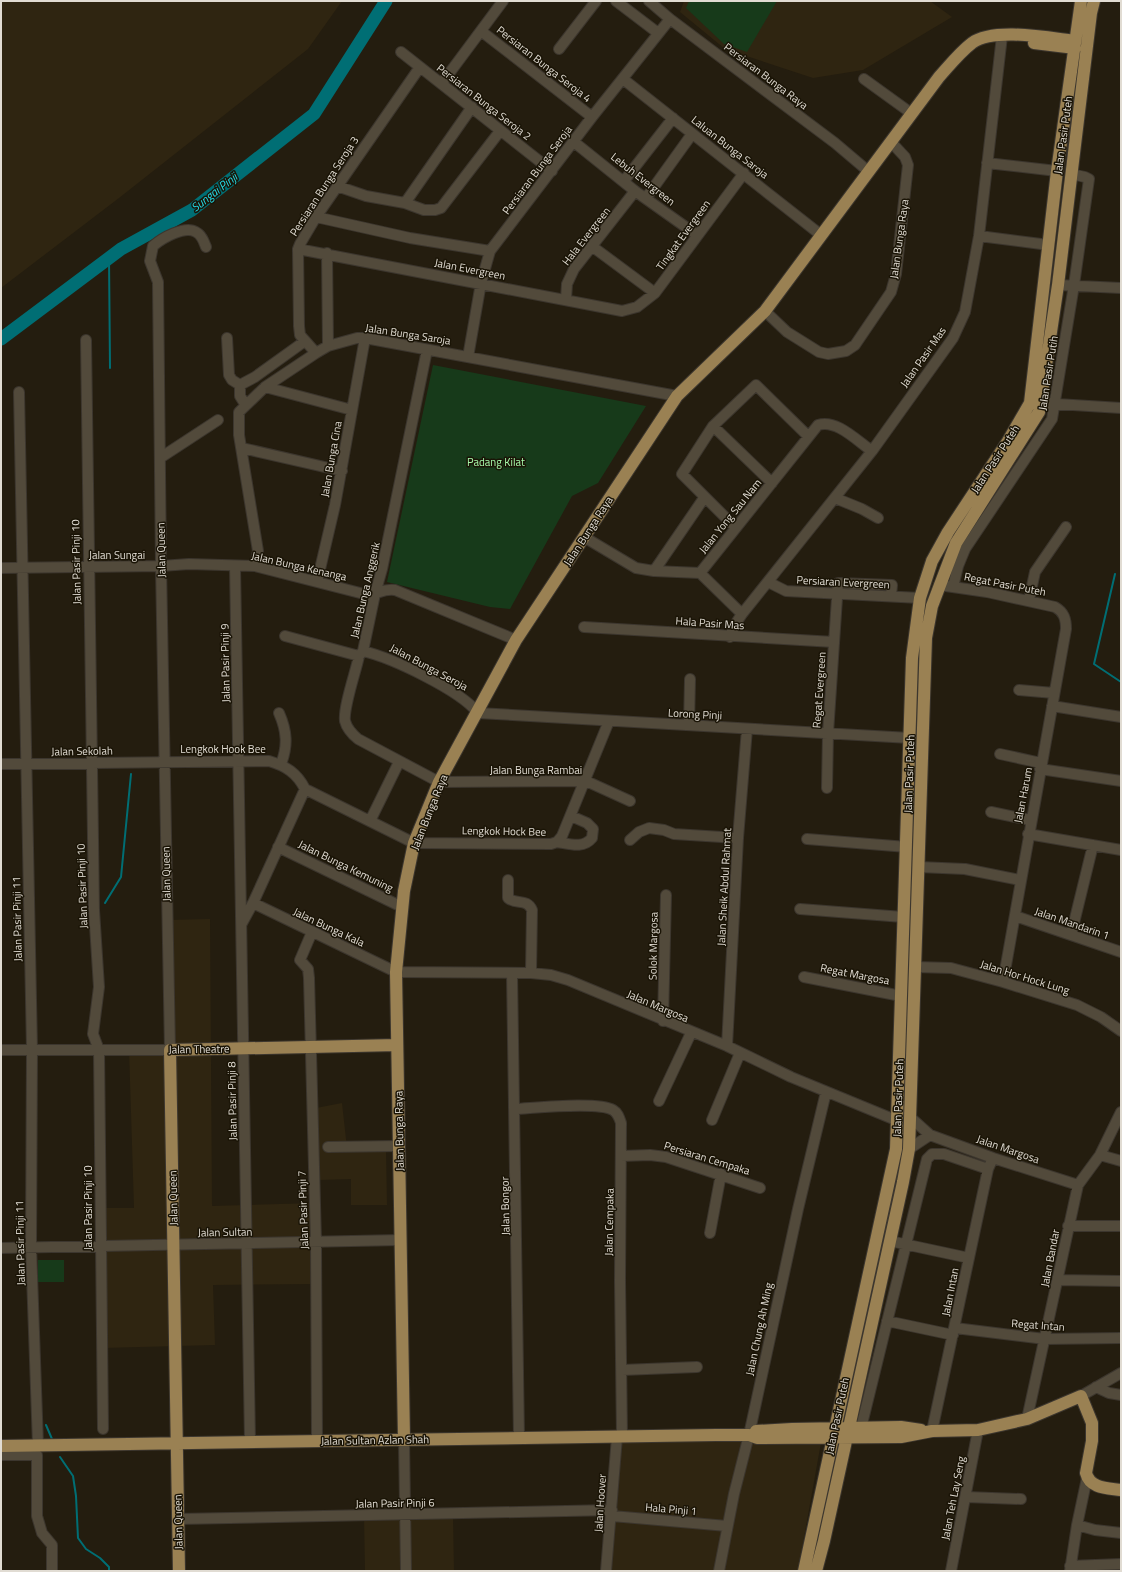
<svg xmlns="http://www.w3.org/2000/svg" width="1122" height="1572" font-family="'Titillium Web',sans-serif">
  <style>
    .built { fill: #2f2511 }
    .green { fill: #173a1a }
    .lines { fill: none; stroke-linecap: round; stroke-linejoin: round }
    .stream { stroke: #006e74; stroke-width: 2 }
    .river { stroke: #006e74; stroke-width: 13 }
    .minor-casing { stroke: #3c362e; stroke-width: 12 }
    .major-casing { stroke: #3c362e; stroke-width: 14 }
    .minor { stroke: #524a3b; stroke-width: 10 }
    .major { stroke: #9a8153; stroke-width: 12 }
    .labels { text-anchor: middle; dominant-baseline: central; stroke-width: 3; stroke-linejoin: round; paint-order: stroke }
    .street-label { font-size: 11px; fill: #e1dcd3; stroke: #1a1406 }
    .park-label { font-size: 11px; fill: #a8fcac; stroke: #1a1406 }
    .water-label { font-size: 12px; font-style: italic; fill: #24ddea; stroke: #1a1406 }
  </style>
  <rect width="100%" height="100%" fill="#241d0f"/>
  <path class="built" d="M 1,1 L 342,1 L 308,49 L 119,198 L 1,288 Z
    M 684,1 L 930,1 L 952,17 L 863,70 L 813,78 L 725,49 L 680,12 Z
    M 210,919 L 212,1206 L 316,1203 L 316,1284 L 213,1285 L 215,1345 L 103,1348 L 100,1208 L 134,1208 L 129,1049 L 171,1050 L 168,920 Z
    M 342,1103 L 347,1148 L 386,1148 L 387,1205 L 351,1205 L 351,1179 L 319,1180 L 316,1108 Z
    M 620,1437 L 822,1437 L 798,1571 L 609,1571 Z
    M 453,1515 L 454,1571 L 365,1571 L 364,1516 Z"/>
  <path class="green" d="M 689,1 L 777,1 L 747,52 L 724,44 L 686,8 Z
    M 433,365 L 646,406 L 598,483 L 572,496 L 510,609 L 490,607 L 387,582 Z
    M 64,1260 L 64,1282 L 38,1282 L 38,1260 Z"/>
  <g class="lines">
    <path class="stream" d="M 109,258 L 110,368
      M 1115,574 L 1094,664 L 1121,682
      M 105,903 L 121,877 L 131,774
      M 46,1425 L 52,1439
      M 60,1457 L 73,1476 L 76,1496 L 78,1538 L 86,1549 L 100,1558 L 109,1567 L 109,1571"/>
    <path class="river" d="M 1,339 L 121,249 L 192,210 L 314,114 L 386,1"/>
    <defs>
      <path id="minor" d="M 616,1 L 658,33
        M 649,1 L 670,19 L 835,143 L 868,171
        M 481,31 L 592,117
        M 559,49 L 596,1
        M 401,52 L 552,171
        M 623,79 L 821,235
        M 864,79 L 911,113
        M 442,83 L 503,1
        M 574,142 L 635,191 L 697,235
        M 987,163 L 1057,171
        M 624,181 L 673,118
        M 337,186 L 366,196 L 405,203 L 424,210 L 435,210 L 441,208 L 500,131
        M 646,198 L 692,134
        M 405,203 L 472,107
        M 316,217 L 410,238 L 490,251
        M 979,236 L 1049,245
        M 593,247 L 655,293
        M 298,249 L 622,311 L 637,307 L 655,293 L 744,173
        M 327,253 L 328,346
        M 1058,285 L 1121,288
        M 566,299 L 567,284 L 574,269 L 635,191
        M 765,311 L 787,332 L 819,352 L 828,354 L 846,351 L 855,345 L 891,292 L 896,274 L 908,165 L 905,157 L 891,142
        M 227,338 L 229,375 L 232,380 L 240,385
        M 86,340 L 94,910 L 99,987 L 93,1034 L 99,1050 L 103,1429
        M 427,350 L 382,569 L 375,594 L 363,651 L 359,656 C 356,671 343,708 345,721 C 347,729 352,734 358,739 L 439,782 L 586,781 L 630,801
        M 316,353 L 300,335 L 299,326 L 298,249 L 300,244 L 316,217 L 420,67
        M 468,357 L 481,283 L 490,251 L 592,117 L 670,19
        M 265,387 L 352,410
        M 19,392 L 32,1050 L 31,1247 L 38,1445
        M 1041,403 L 1121,408
        M 245,404 L 240,396 L 240,385 L 255,377 L 305,341
        M 713,426 L 682,474 L 735,527
        M 242,448 L 342,471
        M 160,458 L 218,420
        M 772,483 L 713,426 L 756,385 L 808,436
        M 835,498 L 862,509 L 878,518
        M 584,537 L 636,568 L 654,571 L 700,573 L 818,425 C 837,419 857,441 872,451
        M 235,566 L 250,1441
        M 255,566 L 258,551 L 239,435 L 239,412 L 265,387 L 316,353 L 328,346 L 357,338 L 365,338 L 677,396
        M 1,568 L 161,566 L 189,564 L 255,566 L 368,595 C 378,594 384,588 395,590 L 516,640
        M 654,571 L 704,498
        M 700,573 L 742,614
        M 317,582 L 335,505 L 365,338
        M 768,582 L 786,591 L 920,598
        M 939,585 L 987,592 L 1055,607 C 1064,612 1066,619 1066,629 L 1003,982
        M 953,587 L 958,566 L 965,549 L 1052,419 L 1074,285 L 1089,179 L 1085,177 L 1071,174
        M 1029,600 L 1035,572 L 1066,527
        M 584,627 L 834,642
        M 285,636 L 359,656
        M 730,637 L 736,623 L 742,614 L 872,451 L 953,338 L 965,312 L 979,236 L 1002,36
        M 363,651 C 392,658 460,690 478,713 L 910,738
        M 1019,690 L 1054,693
        M 1052,706 L 1121,717
        M 279,713 C 287,731 288,746 281,764
        M 689,725 L 690,679
        M 1000,754 L 1041,763
        M 1,764 L 269,761 C 286,766 297,773 305,789 L 414,843 L 551,844 L 557,842 L 562,836 L 609,721
        M 1040,769 L 1121,781
        M 827,788 L 828,733 L 838,583 L 892,585 L 891,596
        M 991,812 L 1030,820
        M 370,821 L 399,762
        M 1028,834 L 1121,850
        M 807,839 L 907,847
        M 630,840 L 639,832 L 649,828 L 664,830 L 674,834 L 738,838
        M 557,842 C 570,844 583,849 592,838 L 593,829 L 587,823 L 571,816
        M 278,847 L 402,907
        M 919,867 L 965,869 L 1020,880
        M 508,880 L 508,898 C 516,905 527,898 532,910 L 531,973
        M 253,903 L 396,972 L 531,973 L 551,975 L 568,980 L 727,1046 L 791,1077 L 898,1121
        M 800,909 L 903,917
        M 1015,916 L 1121,952
        M 242,923 L 253,903 L 305,789
        M 312,932 L 300,960 L 308,969 L 309,978 L 316,1242 L 317,1441
        M 1071,935 L 1093,845
        M 915,967 L 951,968 L 1003,982 L 1077,1005 L 1101,1017 L 1121,1031
        M 512,973 L 519,1438
        M 804,977 L 901,996
        M 663,1021 L 666,895
        M 727,1046 L 738,838 L 747,729
        M 1,1050 L 170,1050 L 161,566 L 158,282 L 150,261 L 153,246 C 162,238 185,225 196,232 C 202,235 204,242 206,247
        M 659,1101 L 691,1033
        M 515,1109 C 535,1108 598,1101 613,1110 C 618,1113 619,1117 621,1123 L 620,1281 L 622,1437
        M 910,1117 L 930,1135 L 993,1158 L 1078,1185
        M 712,1120 L 740,1053
        M 328,1147 L 399,1146
        M 909,1149 L 930,1135
        M 1100,1155 L 1121,1161
        M 621,1156 L 650,1155 L 666,1157 L 760,1188
        M 1068,1226 L 1121,1226
        M 710,1233 L 721,1174
        M 890,1241 L 969,1258
        M 1,1248 L 401,1240
        M 1058,1280 L 1121,1281
        M 887,1321 L 953,1335
        M 955,1328 L 1045,1339 L 1121,1338
        M 622,1370 L 697,1367
        M 1096,1387 L 1109,1393 L 1121,1395
        M 1081,1396 L 1121,1373
        M 1027,1419 L 1078,1185 L 1100,1155 L 1121,1112
        M 861,1428 L 927,1159 L 932,1154 L 944,1154 L 988,1169
        M 932,1431 L 988,1169 L 993,1158
        M 404,1439 L 406,1571
        M 1,1455 L 37,1455 L 37,1516 L 42,1533 L 52,1545 L 52,1571
        M 966,1497 L 1021,1499
        M 612,1516 L 727,1526
        M 178,1519 L 612,1510
        M 1077,1525 L 1095,1530 L 1121,1533
        M 1070,1566 L 1121,1564
        M 606,1571 L 617,1437
        M 719,1571 L 734,1494 L 749,1435 L 798,1209 L 826,1092
        M 951,1571 L 978,1430
        M 1070,1571 L 1077,1525 L 1087,1478"/>
      <path id="major" d="M 1034,43 L 1075,48
        M 756,1431 L 792,1429 L 901,1427 L 921,1430
        M 404,1439 L 396,972 L 404,891 L 414,843 L 439,782 L 516,640 L 677,396 L 765,311 L 939,77 C 949,66 959,53 972,43 C 994,27 1049,38 1075,41
        M 1,1446 L 716,1435 L 749,1435 L 757,1438 L 901,1437 L 932,1431 L 978,1430 L 1027,1419 L 1081,1396 L 1092,1423 L 1092,1441 L 1086,1473 C 1090,1489 1108,1488 1121,1490
        M 179,1571 L 170,1050 L 397,1045
        M 804,1571 L 896,1149 L 912,658 L 920,598 L 932,561 L 948,532 L 1008,441 L 1030,403 L 1057,171 L 1081,1
        M 816,1571 L 824,1541 L 903,1182 L 909,1149 L 926,638 L 932,606 L 956,543 L 1039,412 L 1058,285 L 1091,13 L 1094,1"/>
    </defs>
    <use href="#minor" class="minor-casing"/>
    <use href="#major" class="major-casing"/>
    <use href="#minor" class="minor"/>
    <use href="#major" class="major"/>
  </g>
  <g class="labels">
    <g class="street-label">
      <text transform="translate(544 64) rotate(38)">Persiaran Bunga Seroja 4</text>
      <text transform="translate(766 76) rotate(37)">Persiaran Bunga Raya</text>
      <text transform="translate(484 102) rotate(38)">Persiaran Bunga Seroja 2</text>
      <text transform="translate(1063 135) rotate(-82)">Jalan Pasir Puteh</text>
      <text transform="translate(730 147) rotate(38)">Laluan Bunga Saroja</text>
      <text transform="translate(537 170) rotate(-53)">Persiaran Bunga Seroja</text>
      <text transform="translate(643 179) rotate(38)">Lebuh Evergreen</text>
      <text transform="translate(324 186) rotate(-57)">Persiaran Bunga Seroja 3</text>
      <text transform="translate(683 235) rotate(-54)">Tingkat Evergreen</text>
      <text transform="translate(586 236) rotate(-52)">Hala Evergreen</text>
      <text transform="translate(899 239) rotate(-82)">Jalan Bunga Raya</text>
      <text transform="translate(470 269) rotate(11)">Jalan Evergreen</text>
      <text transform="translate(408 334) rotate(9)">Jalan Bunga Saroja</text>
      <text transform="translate(923 357) rotate(-55)">Jalan Pasir Mas</text>
      <text transform="translate(1048 373) rotate(-81)">Jalan Pasir Putih</text>
      <text transform="translate(331 459) rotate(-80)">Jalan Bunga Cina</text>
      <text transform="translate(995 459) rotate(-57)">Jalan Pasir Puteh</text>
      <text transform="translate(730 516) rotate(-51)">Jalan Yong Sau Nam</text>
      <text transform="translate(588 531) rotate(-57)">Jalan Bunga Raya</text>
      <text transform="translate(161 550) rotate(-91)">Jalan Queen</text>
      <text x="117" y="555">Jalan Sungai</text>
      <text transform="translate(76 562) rotate(-91)">Jalan Pasir Pinji 10</text>
      <text transform="translate(299 566) rotate(13)">Jalan Bunga Kenanga</text>
      <text transform="translate(843 582) rotate(3)">Persiaran Evergreen</text>
      <text transform="translate(1005 584) rotate(11)">Regat Pasir Puteh</text>
      <text transform="translate(365 590) rotate(-77)">Jalan Bunga Anggerik</text>
      <text transform="translate(710 623) rotate(4)">Hala Pasir Mas</text>
      <text transform="translate(225 663) rotate(-91)">Jalan Pasir Pinji 9</text>
      <text transform="translate(429 667) rotate(28)">Jalan Bunga Seroja</text>
      <text transform="translate(819 690) rotate(-86)">Regat Evergreen</text>
      <text transform="translate(695 714) rotate(3)">Lorong Pinji</text>
      <text x="223" y="749">Lengkok Hook Bee</text>
      <text transform="translate(82 751) rotate(-1)">Jalan Sekolah</text>
      <text x="536" y="770">Jalan Bunga Rambai</text>
      <text transform="translate(909 774) rotate(-88)">Jalan Pasir Puteh</text>
      <text transform="translate(1023 795) rotate(-79)">Jalan Harum</text>
      <text transform="translate(429 812) rotate(-68)">Jalan Bunga Raya</text>
      <text transform="translate(504 831) rotate(1)">Lengkok Hock Bee</text>
      <text transform="translate(346 866) rotate(26)">Jalan Bunga Kemuning</text>
      <text transform="translate(166 874) rotate(-91)">Jalan Queen</text>
      <text transform="translate(82 886) rotate(-92)">Jalan Pasir Pinji 10</text>
      <text transform="translate(724 887) rotate(-87)">Jalan Sheik Abdul Rahmat</text>
      <text transform="translate(17 919) rotate(-91)">Jalan Pasir Pinji 11</text>
      <text transform="translate(1072 923) rotate(19)">Jalan Mandarin 1</text>
      <text transform="translate(329 927) rotate(25)">Jalan Bunga Kala</text>
      <text transform="translate(653 946) rotate(-89)">Solok Margosa</text>
      <text transform="translate(855 974) rotate(11)">Regat Margosa</text>
      <text transform="translate(1025 977) rotate(17)">Jalan Hor Hock Lung</text>
      <text transform="translate(658 1006) rotate(23)">Jalan Margosa</text>
      <text transform="translate(199 1049) rotate(-1)">Jalan Theatre</text>
      <text transform="translate(898 1098) rotate(-88)">Jalan Pasir Puteh</text>
      <text transform="translate(232 1101) rotate(-91)">Jalan Pasir Pinji 8</text>
      <text transform="translate(399 1131) rotate(-91)">Jalan Bunga Raya</text>
      <text transform="translate(1008 1149) rotate(19)">Jalan Margosa</text>
      <text transform="translate(707 1158) rotate(17)">Persiaran Cempaka</text>
      <text transform="translate(173 1198) rotate(-91)">Jalan Queen</text>
      <text transform="translate(505 1206) rotate(-91)">Jalan Bongor</text>
      <text transform="translate(88 1208) rotate(-90)">Jalan Pasir Pinji 10</text>
      <text transform="translate(303 1210) rotate(-92)">Jalan Pasir Pinji 7</text>
      <text transform="translate(609 1222) rotate(-89)">Jalan Cempaka</text>
      <text transform="translate(225 1232) rotate(-1)">Jalan Sultan</text>
      <text transform="translate(20 1243) rotate(-91)">Jalan Pasir Pinji 11</text>
      <text transform="translate(1050 1258) rotate(-79)">Jalan Bandar</text>
      <text transform="translate(950 1292) rotate(-79)">Jalan Intan</text>
      <text transform="translate(1038 1325) rotate(4)">Regat Intan</text>
      <text transform="translate(759 1329) rotate(-78)">Jalan Chung Ah Ming</text>
      <text transform="translate(837 1416) rotate(-78)">Jalan Pasir Puteh</text>
      <text transform="translate(375 1440) rotate(-1)">Jalan Sultan Azlan Shah</text>
      <text transform="translate(953 1498) rotate(-79)">Jalan Teh Lay Seng</text>
      <text transform="translate(395 1503) rotate(-1)">Jalan Pasir Pinji 6</text>
      <text transform="translate(600 1503) rotate(-86)">Jalan Hoover</text>
      <text transform="translate(671 1509) rotate(5)">Hala Pinji 1</text>
      <text transform="translate(178 1522) rotate(-91)">Jalan Queen</text>
    </g>
    <g class="park-label">
      <text x="496" y="462">Padang Kilat</text>
    </g>
    <g class="water-label">
      <text transform="translate(214 192) rotate(-38)">Sungai Pinji</text>
    </g>
  </g>
  <rect width="1122" height="1572" fill="none" stroke="#e1dcd3" stroke-width="4"/>
</svg>
